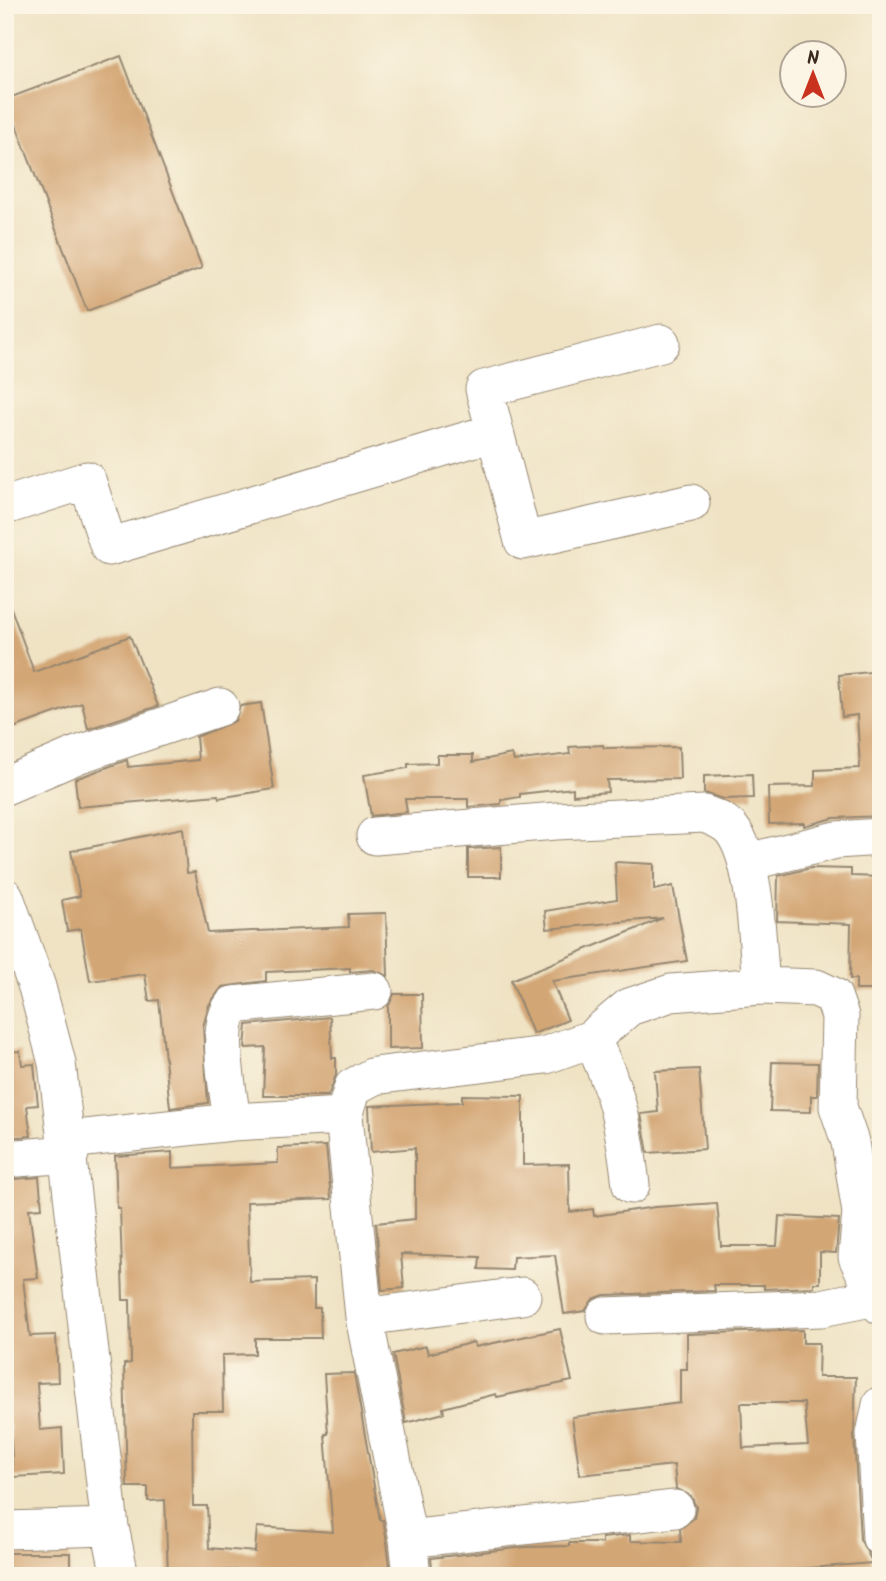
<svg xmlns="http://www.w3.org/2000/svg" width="886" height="1581" font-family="Kalam,sans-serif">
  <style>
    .building { fill: #d3a675; fill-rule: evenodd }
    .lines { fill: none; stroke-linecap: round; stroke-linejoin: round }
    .minor-casing { stroke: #958671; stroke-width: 39 }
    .minor { stroke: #fff; stroke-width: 37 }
  </style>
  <rect width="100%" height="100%" fill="#fcf5e5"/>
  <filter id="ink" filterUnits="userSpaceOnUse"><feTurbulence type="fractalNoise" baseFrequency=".0143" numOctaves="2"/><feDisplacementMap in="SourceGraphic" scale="14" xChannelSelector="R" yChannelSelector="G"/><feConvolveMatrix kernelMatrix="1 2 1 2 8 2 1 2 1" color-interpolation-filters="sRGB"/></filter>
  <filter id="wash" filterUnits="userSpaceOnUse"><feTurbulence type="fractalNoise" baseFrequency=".00686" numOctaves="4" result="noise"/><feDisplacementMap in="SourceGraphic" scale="28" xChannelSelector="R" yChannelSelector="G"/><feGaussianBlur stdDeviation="1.57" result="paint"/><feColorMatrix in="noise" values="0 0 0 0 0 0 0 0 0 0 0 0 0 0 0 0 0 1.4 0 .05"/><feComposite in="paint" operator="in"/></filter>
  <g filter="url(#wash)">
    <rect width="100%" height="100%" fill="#efe3c4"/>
    <g id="blocks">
      <path class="building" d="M 121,56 L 202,268 L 87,311 L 6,99 Z
        M 8,600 L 34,672 L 130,636 L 158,706 L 88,729 L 82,703 L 5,731 L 5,601 Z
        M 881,671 L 881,816 L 834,818 L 804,826 L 804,823 L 769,824 L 768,787 L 815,786 L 815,770 L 860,768 L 857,715 L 842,717 L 839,675 Z
        M 261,703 L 274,789 L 219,798 L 218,795 L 78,807 L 75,779 L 127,760 L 128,767 L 198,760 L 196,737 L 235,721 L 240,706 Z
        M 603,745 L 604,748 L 679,747 L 680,779 L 607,780 L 608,792 L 573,795 L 573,788 L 520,794 L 520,797 L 501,800 L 501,804 L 468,807 L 468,799 L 405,799 L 407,812 L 371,816 L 364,775 L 408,768 L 408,764 L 437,763 L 437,755 L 473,755 L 473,762 L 512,754 L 514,761 L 570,754 L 569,747 Z
        M 752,774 L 753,798 L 724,799 L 704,793 L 704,776 Z
        M 183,828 L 187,873 L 195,872 L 208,933 L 349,927 L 348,914 L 386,913 L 388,976 L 373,970 L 350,972 L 350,968 L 266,972 L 266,981 L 222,987 L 209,1005 L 203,1027 L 208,1103 L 170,1108 L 159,1000 L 149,1001 L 145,974 L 90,981 L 81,929 L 67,931 L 62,900 L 80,896 L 71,851 Z
        M 501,847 L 501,877 L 468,877 L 468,849 Z
        M 615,862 L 654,864 L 654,890 L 673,886 L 687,961 L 552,981 L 568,1020 L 533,1034 L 511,980 L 663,918 L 547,929 L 545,911 L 617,899 Z
        M 811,868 L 851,869 L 851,876 L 881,877 L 881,990 L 856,990 L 856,979 L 850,979 L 851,924 L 777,921 L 778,876 Z
        M 394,994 L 422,994 L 423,1048 L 388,1049 L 388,1007 Z
        M 330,1017 L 332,1058 L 336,1058 L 336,1075 L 328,1096 L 263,1096 L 265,1047 L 245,1048 L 247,1025 Z
        M 20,1051 L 22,1065 L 34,1064 L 38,1105 L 27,1106 L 31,1136 L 5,1138 L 5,1052 Z
        M 772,1062 L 818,1063 L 817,1096 L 811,1096 L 811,1112 L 770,1111 Z
        M 699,1069 L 705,1149 L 648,1153 L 641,1114 L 658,1112 L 655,1071 Z
        M 462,1095 L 523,1096 L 523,1165 L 569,1164 L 570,1212 L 593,1209 L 594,1216 L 655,1207 L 717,1203 L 721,1246 L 777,1246 L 779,1216 L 839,1219 L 836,1253 L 820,1252 L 820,1283 L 814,1283 L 814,1287 L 764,1289 L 764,1285 L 714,1285 L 715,1291 L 604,1295 L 593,1299 L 585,1311 L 564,1314 L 555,1255 L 513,1257 L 512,1270 L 479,1269 L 480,1257 L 401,1254 L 404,1288 L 382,1290 L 376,1223 L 415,1219 L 415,1148 L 371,1152 L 369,1106 L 462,1102 Z
        M 326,1146 L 331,1199 L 247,1202 L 250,1282 L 314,1280 L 314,1308 L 320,1308 L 321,1338 L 255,1338 L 255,1354 L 222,1355 L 223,1411 L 192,1411 L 193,1506 L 207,1506 L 209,1548 L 255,1552 L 257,1527 L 333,1532 L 325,1434 L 328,1434 L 324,1374 L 354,1373 L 380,1520 L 383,1520 L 387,1542 L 391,1576 L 348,1576 L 287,1569 L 287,1576 L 236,1576 L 236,1570 L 168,1573 L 165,1500 L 148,1501 L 148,1487 L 127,1487 L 124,1364 L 131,1363 L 130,1300 L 123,1300 L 120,1208 L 117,1208 L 115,1156 L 172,1152 L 172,1168 L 278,1163 L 278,1148 Z
        M 39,1177 L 42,1208 L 29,1209 L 38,1278 L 23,1279 L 30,1336 L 56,1335 L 58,1382 L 37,1383 L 40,1430 L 62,1428 L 64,1474 L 13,1477 L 10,1425 L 5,1425 L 5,1180 Z
        M 560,1329 L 572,1381 L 497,1397 L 496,1394 L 443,1408 L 444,1413 L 406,1423 L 393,1354 L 426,1346 L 428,1354 L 474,1342 L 475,1347 Z
        M 803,1330 L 803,1343 L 819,1343 L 818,1377 L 856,1377 L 854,1435 L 860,1539 L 873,1563 L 798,1569 L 797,1576 L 433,1576 L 431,1558 L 525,1547 L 569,1546 L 569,1543 L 602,1543 L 602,1538 L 630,1535 L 630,1541 L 681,1542 L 680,1529 L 694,1518 L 696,1507 L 691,1496 L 676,1489 L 674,1465 L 580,1475 L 572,1417 L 680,1403 L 680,1369 L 687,1369 L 687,1334 ZM 741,1403 L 804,1403 L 808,1445 L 743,1448 Z
        M 6,1553 L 70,1553 L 70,1576 L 6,1576 Z"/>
    </g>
  </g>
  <g filter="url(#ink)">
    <use href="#blocks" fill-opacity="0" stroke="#958671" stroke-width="2"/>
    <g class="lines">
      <defs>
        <path id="minor" d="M 661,343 L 484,389 L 523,541 L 691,503
          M 5,506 L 87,480 L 109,547 L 495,432
          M 5,786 L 77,755 L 220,707
          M 375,836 L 556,821 L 704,814 C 714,818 725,821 732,830 C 757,862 757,945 761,986
          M 748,862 L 836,840 L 881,837
          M 5,897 L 37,987 L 57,1063 L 110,1527 L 120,1576
          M 591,1039 C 617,1085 625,1133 631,1185
          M 344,1116 L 364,1317 L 408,1539 L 412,1576
          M 232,1122 C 229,1092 214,1028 233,1005 L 374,991
          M 68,1140 L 232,1122 L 344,1116 L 353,1087 L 374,1076 L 546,1055 L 591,1039 L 629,1007 L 671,993 L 761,986 L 816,988 L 833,996 L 840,1016 L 838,1107 L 850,1142 L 861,1213 L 857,1257 L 881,1306
          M 5,1159 L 70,1154
          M 605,1316 L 821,1308 L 876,1297
          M 364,1317 L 522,1296
          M 881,1405 L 875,1434 L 881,1538
          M 5,1530 L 110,1527
          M 408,1539 L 675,1509"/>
      </defs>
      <use href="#minor" class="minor-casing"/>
      <use href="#minor" class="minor"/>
    </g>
  </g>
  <rect width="886" height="1581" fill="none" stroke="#fcf5e5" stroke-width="28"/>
  <g transform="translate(813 74)"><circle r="33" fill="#fcf5e5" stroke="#afa495" stroke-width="2"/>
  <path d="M0-5L12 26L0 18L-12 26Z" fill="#c8321e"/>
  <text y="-10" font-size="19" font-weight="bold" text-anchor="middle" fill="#3b2a1e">N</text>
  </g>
</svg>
